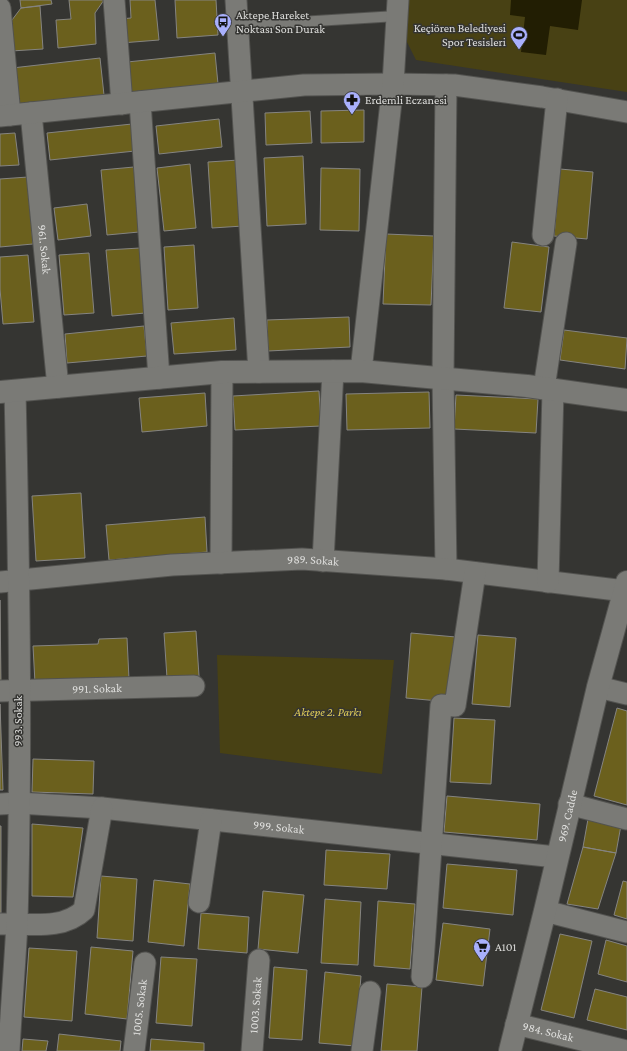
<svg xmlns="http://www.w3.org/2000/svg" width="627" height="1051" font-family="'Crimson Pro',serif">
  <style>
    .green { fill: #484114 }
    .water { fill: #221e03 }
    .building { fill: #6b601d; stroke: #858481 }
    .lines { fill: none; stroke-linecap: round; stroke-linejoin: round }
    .service-casing { stroke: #535350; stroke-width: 12 }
    .minor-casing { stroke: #535350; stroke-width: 23 }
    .tertiary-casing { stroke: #535350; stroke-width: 24 }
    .service { stroke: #7a7a76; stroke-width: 10 }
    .minor { stroke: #7a7a76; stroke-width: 21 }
    .tertiary { stroke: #7a7a76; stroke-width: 22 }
    .labels { text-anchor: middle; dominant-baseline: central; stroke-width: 3; stroke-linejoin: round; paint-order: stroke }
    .poi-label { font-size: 12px; fill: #dfdfdd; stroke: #353532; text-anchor: start }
    .street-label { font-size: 12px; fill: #dfdfdd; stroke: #353532 }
    .park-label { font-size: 12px; font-style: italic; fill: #e1cd58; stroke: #353532 }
  </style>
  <rect width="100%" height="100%" fill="#353532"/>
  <path class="green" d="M 408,0 L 627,0 L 627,92 L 416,60 L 406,40 Z
    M 217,655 L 394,660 L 382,774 L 220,753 Z"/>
  <path class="water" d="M 511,0 L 582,0 L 578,30 L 550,26 L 546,55 L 521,52 L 525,17 L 510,15 Z"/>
  <path class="building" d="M 20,0 L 51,0 L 52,4 L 21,8 Z
    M 69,0 L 104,0 L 95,13 L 96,44 L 58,48 L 56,20 L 71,19 Z
    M 130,0 L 155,0 L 159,40 L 121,43 L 119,19 L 131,18 Z
    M 175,0 L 216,0 L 218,35 L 177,38 Z
    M 40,6 L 43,49 L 11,51 L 9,24 L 21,8 Z
    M 215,53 L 218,84 L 130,93 L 127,62 Z
    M 100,58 L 104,95 L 17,105 L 12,68 Z
    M 364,110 L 364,142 L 321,143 L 321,111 Z
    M 310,111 L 312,143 L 266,145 L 265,113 Z
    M 219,119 L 222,147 L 159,154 L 156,126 Z
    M 132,124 L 135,151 L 50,160 L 47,133 Z
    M 15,133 L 19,165 L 0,166 L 0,134 Z
    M 303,156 L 306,224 L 267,226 L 264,158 Z
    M 239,160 L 243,226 L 212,228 L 208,162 Z
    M 190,164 L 196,228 L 164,231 L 157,168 Z
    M 134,167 L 139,232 L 107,235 L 101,170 Z
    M 321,168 L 360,169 L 359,231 L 320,230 Z
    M 560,169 L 593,172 L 587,239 L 554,236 Z
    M 28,177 L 33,244 L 0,247 L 0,179 Z
    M 87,204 L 91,236 L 58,240 L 54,208 Z
    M 386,234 L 434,236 L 431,305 L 383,304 Z
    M 512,242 L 549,247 L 541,312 L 504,308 Z
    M 194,245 L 198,308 L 168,310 L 164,247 Z
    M 140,248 L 145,313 L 112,316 L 106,250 Z
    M 89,253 L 94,313 L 64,315 L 59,255 Z
    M 28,255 L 34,322 L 3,324 L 0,289 L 0,257 Z
    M 349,317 L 350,347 L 268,351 L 267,320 Z
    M 234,318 L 236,350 L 174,354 L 171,323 Z
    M 144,326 L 147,356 L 67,363 L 65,334 Z
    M 564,330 L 627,338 L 625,369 L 560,360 Z
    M 319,391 L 321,426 L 235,430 L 233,396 Z
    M 429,392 L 430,428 L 347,430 L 346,394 Z
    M 205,393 L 207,426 L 142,432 L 139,398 Z
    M 456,395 L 538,399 L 536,433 L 454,429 Z
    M 81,493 L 85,558 L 36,561 L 32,496 Z
    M 205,517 L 207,552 L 109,560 L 106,525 Z
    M 0,600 L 1,685 L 0,685 Z
    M 196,631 L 199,676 L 167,678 L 164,633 Z
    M 411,633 L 456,637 L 450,702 L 406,698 Z
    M 478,635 L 516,638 L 510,707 L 472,704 Z
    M 127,638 L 129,679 L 35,683 L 33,646 L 98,644 L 99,639 Z
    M 0,704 L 3,790 L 0,790 Z
    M 617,708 L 627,711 L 627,805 L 594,796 Z
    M 454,718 L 495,720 L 491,784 L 450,782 Z
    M 33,759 L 94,761 L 93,794 L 32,792 Z
    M 447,796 L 540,804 L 537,840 L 444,832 Z
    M 588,819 L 621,825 L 616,853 L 583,847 Z
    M 32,824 L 83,828 L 73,897 L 32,896 Z
    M 0,826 L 1,826 L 1,913 L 0,913 Z
    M 583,847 L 616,853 L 598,909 L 567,904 Z
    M 326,850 L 390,854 L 387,889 L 324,885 Z
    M 447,864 L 517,870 L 513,915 L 443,908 Z
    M 101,876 L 137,879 L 133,941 L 97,938 Z
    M 154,880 L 190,884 L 184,946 L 148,942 Z
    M 623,881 L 627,882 L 627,919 L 614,915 Z
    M 263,891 L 304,895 L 298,953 L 258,949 Z
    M 325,899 L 361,902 L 358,965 L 321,963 Z
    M 378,901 L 415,904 L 410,969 L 374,966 Z
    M 201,913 L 249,917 L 247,953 L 198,949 Z
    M 443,923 L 490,929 L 483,986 L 436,980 Z
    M 560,934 L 592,941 L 574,1018 L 541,1010 Z
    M 606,940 L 627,946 L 627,982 L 598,974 Z
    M 91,947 L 133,951 L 127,1019 L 85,1014 Z
    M 29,948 L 77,951 L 72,1021 L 24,1017 Z
    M 161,957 L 197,959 L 192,1026 L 156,1023 Z
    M 274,967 L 307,970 L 302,1040 L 269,1038 Z
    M 325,972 L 361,976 L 355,1046 L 319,1043 Z
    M 387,984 L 422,987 L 417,1051 L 381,1051 Z
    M 595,989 L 627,997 L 627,1030 L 587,1020 Z
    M 59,1034 L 121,1041 L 120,1051 L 57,1051 Z
    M 23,1039 L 48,1041 L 46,1051 L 22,1051 Z
    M 151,1039 L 204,1043 L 204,1051 L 150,1051 Z"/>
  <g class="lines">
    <defs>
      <path id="service" d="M 235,26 L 397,16"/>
      <g id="minor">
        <path d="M 114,0 L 122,104"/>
        <path d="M 236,0 L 259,372"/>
        <path d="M 0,8 L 10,115"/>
        <path d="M 446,85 L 443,378 L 446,569"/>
        <path d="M 140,102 L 159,378"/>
        <path id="s1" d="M 31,113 L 58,387"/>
        <path d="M 0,116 L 304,85 L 393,84 L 454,85 L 542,97 L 627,112"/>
        <path d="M 543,235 L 557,99"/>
        <path d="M 361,371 L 393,84 L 398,0"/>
        <path d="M 544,388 L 566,243"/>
        <path d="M 323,561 L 333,371"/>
        <path d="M 221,563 L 222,372"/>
        <path id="s2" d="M 0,582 L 172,565 L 302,559 L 446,569 L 625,591"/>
        <path d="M 548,582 L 553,390"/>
        <path d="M 598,687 L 627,694"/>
        <path id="s3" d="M 0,691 L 194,686"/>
        <path id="s4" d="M 0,804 L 18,803 L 102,808 L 556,857"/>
        <path d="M 569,804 L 627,819"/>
        <path d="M 199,902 L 211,820"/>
        <path d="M 545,911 L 627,932"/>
        <path d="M 0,924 C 28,923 62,931 84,910 L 102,808"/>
        <path d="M 422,977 L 441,705 L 455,706 L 475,573"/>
        <path id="s5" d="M 516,1024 L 627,1051"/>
        <path d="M 9,1051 C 11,1008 15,965 17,922 C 22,745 19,567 15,391"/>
        <path id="s6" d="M 134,1051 L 145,963"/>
        <path id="s7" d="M 252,1051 L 259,960"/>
        <path d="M 362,1051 L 370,992"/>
      </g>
      <g id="tertiary">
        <path d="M 0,392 L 222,372 L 361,371 L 527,386 L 627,400"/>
        <path id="s8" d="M 510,1051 L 545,911 L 598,687 L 627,582"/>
      </g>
    </defs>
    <use href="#service" class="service-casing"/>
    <use href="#minor" class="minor-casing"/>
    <use href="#tertiary" class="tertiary-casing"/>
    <use href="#service" class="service"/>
    <use href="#minor" class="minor"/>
    <use href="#tertiary" class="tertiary"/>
  </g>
  <defs>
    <symbol id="bus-pin" viewBox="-11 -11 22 30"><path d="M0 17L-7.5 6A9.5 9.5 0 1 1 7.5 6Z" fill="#a9b0fc" stroke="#353532"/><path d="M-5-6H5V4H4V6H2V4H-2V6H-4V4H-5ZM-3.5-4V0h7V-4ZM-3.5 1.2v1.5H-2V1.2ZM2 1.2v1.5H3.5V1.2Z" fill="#111"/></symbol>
    <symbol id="stadium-pin" viewBox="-11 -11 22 30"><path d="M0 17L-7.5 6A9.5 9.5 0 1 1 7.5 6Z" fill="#a9b0fc" stroke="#353532"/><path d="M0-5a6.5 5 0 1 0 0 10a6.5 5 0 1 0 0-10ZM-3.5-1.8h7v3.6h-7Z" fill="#111"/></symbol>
    <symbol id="pharmacy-pin" viewBox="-11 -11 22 30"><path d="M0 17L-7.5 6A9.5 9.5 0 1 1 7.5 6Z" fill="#a9b0fc" stroke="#353532"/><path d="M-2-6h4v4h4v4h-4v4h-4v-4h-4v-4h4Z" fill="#111"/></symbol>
    <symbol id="supermarket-pin" viewBox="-11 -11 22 30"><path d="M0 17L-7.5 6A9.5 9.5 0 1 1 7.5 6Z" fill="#a9b0fc" stroke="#353532"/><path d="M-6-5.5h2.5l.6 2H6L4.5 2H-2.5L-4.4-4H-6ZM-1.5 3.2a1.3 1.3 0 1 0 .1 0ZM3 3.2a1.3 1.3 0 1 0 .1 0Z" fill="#111"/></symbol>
  </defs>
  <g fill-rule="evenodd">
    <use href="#bus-pin" x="213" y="12" width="20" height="27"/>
    <use href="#stadium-pin" x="509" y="25" width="20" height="27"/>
    <use href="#pharmacy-pin" x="342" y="90" width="20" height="27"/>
    <use href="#supermarket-pin" x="472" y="937" width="20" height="27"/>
  </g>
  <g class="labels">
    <g class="poi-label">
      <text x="236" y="15">Aktepe Hareket<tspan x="236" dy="14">Noktası Son Durak</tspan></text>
      <text x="506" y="28" text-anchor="end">Keçiören Belediyesi<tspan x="506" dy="14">Spor Tesisleri</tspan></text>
      <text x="365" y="100">Erdemli Eczanesi</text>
      <text x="495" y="947">A101</text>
    </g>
    <g class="street-label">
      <text stroke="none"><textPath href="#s1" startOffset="137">961. Sokak</textPath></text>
      <text stroke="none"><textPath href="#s2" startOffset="314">989. Sokak</textPath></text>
      <text stroke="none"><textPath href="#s3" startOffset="97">991. Sokak</textPath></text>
      <text transform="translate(18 721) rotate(-90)">993. Sokak</text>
      <text stroke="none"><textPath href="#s8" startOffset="242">969. Cadde</textPath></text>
      <text stroke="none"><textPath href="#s4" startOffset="280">999. Sokak</textPath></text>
      <text stroke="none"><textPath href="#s7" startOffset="46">1003. Sokak</textPath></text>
      <text stroke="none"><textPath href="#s6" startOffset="44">1005. Sokak</textPath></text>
      <text stroke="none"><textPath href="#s5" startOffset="33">984. Sokak</textPath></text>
    </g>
    <g class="park-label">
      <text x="328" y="712">Aktepe 2. Parkı</text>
    </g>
  </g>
</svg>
